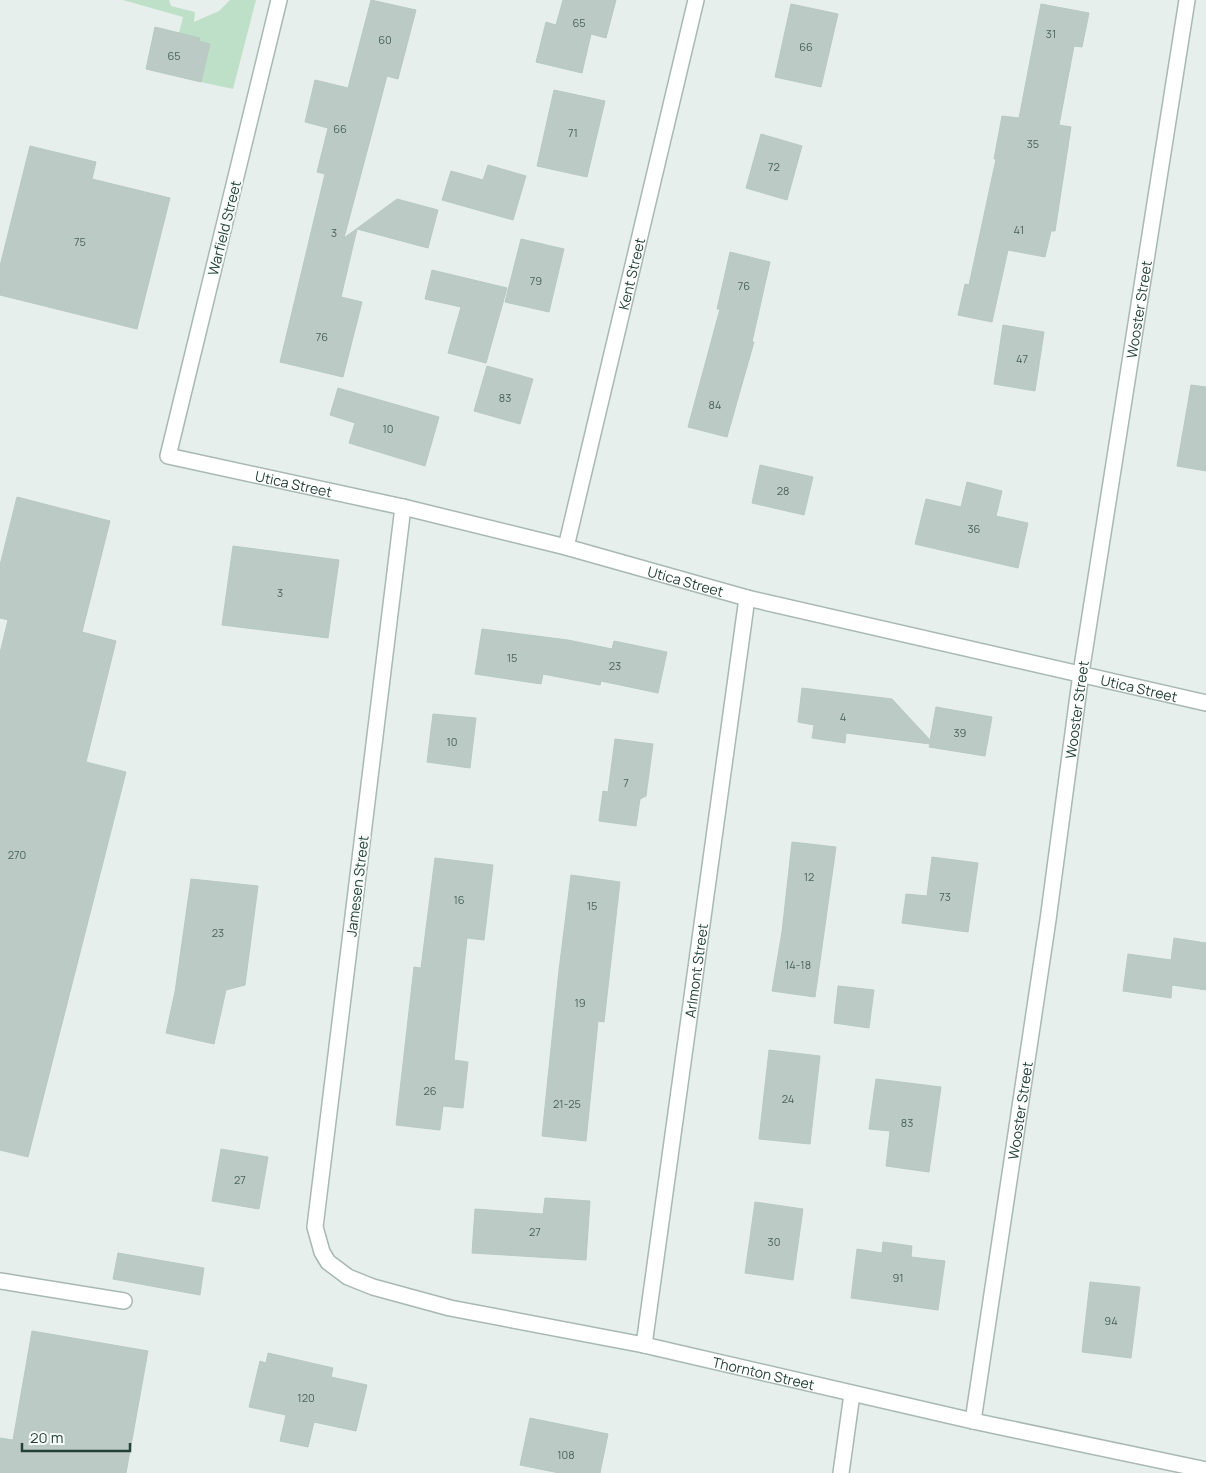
<svg xmlns="http://www.w3.org/2000/svg" width="1206" height="1473" font-family="Manrope,sans-serif">
  <style>
    .green { fill: #bfe0c8 }
    .building { fill: #bbcac4; stroke: #b8c9c2 }
    .lines { fill: none; stroke-linecap: round; stroke-linejoin: round }
    .lane-casing { stroke: #a8b8b2; stroke-width: 18 }
    .street-casing { stroke: #a8b8b2; stroke-width: 18 }
    .lane { stroke: #fff; stroke-width: 15 }
    .street { stroke: #fff; stroke-width: 15 }
    .labels { text-anchor: middle; dominant-baseline: central; stroke-width: 4; stroke-linejoin: round; paint-order: stroke }
    .number-label { font-size: 11px; fill: #4a645c }
    .street-label { font-size: 14px; fill: #24423a; stroke: #f7fbf9 }
  </style>
  <rect width="100%" height="100%" fill="#e6efeb"/>
  <path class="green" d="M 123,0 L 169,0 L 171,6 L 195,12 L 194,22 L 219,11 L 230,0 L 256,0 L 233,89 L 201,82 L 210,44 L 199,41 L 200,38 L 179,33 L 183,17 Z"/>
  <path class="building" d="M 371,0 L 416,10 L 398,79 L 387,76 L 344,238 L 397,199 L 438,210 L 428,248 L 357,229 L 341,297 L 362,302 L 343,377 L 280,362 L 325,174 L 317,172 L 328,128 L 305,122 L 315,80 L 348,88 Z
    M 563,0 L 616,0 L 606,38 L 591,34 L 582,73 L 536,62 L 546,22 L 556,25 Z
    M 791,4 L 838,14 L 821,87 L 775,77 Z
    M 1041,4 L 1089,13 L 1082,47 L 1074,46 L 1059,125 L 1071,127 L 1055,231 L 1051,231 L 1045,257 L 1008,250 L 992,322 L 958,315 L 965,284 L 969,285 L 996,159 L 994,159 L 1002,116 L 1019,118 Z
    M 155,27 L 200,38 L 199,41 L 210,44 L 201,82 L 146,69 Z
    M 554,90 L 605,101 L 587,177 L 537,166 Z
    M 761,134 L 802,146 L 787,200 L 746,188 Z
    M 30,146 L 96,162 L 92,179 L 170,198 L 137,329 L 0,295 L 0,266 Z
    M 488,165 L 526,176 L 513,220 L 442,200 L 451,171 L 483,180 Z
    M 521,239 L 564,249 L 549,312 L 505,302 Z
    M 730,252 L 770,262 L 752,342 L 754,342 L 727,437 L 688,427 L 720,309 L 717,309 Z
    M 432,270 L 507,288 L 486,363 L 448,353 L 461,307 L 425,299 Z
    M 1003,325 L 1044,332 L 1035,391 L 994,384 Z
    M 487,366 L 533,379 L 520,424 L 474,411 Z
    M 1191,385 L 1206,387 L 1206,471 L 1177,466 Z
    M 338,388 L 439,417 L 425,466 L 349,443 L 355,423 L 330,415 Z
    M 760,465 L 813,477 L 804,515 L 752,503 Z
    M 967,482 L 1002,491 L 996,516 L 1028,523 L 1018,568 L 915,544 L 926,499 L 961,507 Z
    M 17,497 L 110,521 L 82,632 L 116,641 L 86,762 L 126,772 L 28,1157 L 0,1150 L 0,653 L 8,620 L 0,618 L 0,565 Z
    M 233,546 L 339,560 L 328,638 L 222,625 Z
    M 482,629 L 568,640 L 612,649 L 614,641 L 667,652 L 658,693 L 601,681 L 600,685 L 543,674 L 541,684 L 475,674 Z
    M 802,688 L 892,699 L 930,740 L 936,707 L 992,717 L 985,756 L 929,747 L 930,744 L 846,733 L 845,743 L 812,738 L 814,725 L 798,722 Z
    M 433,714 L 476,718 L 470,768 L 427,762 Z
    M 615,739 L 653,744 L 646,796 L 640,799 L 636,826 L 599,821 L 603,791 L 608,792 Z
    M 792,842 L 836,847 L 815,997 L 772,991 L 782,932 Z
    M 932,857 L 978,863 L 968,932 L 902,923 L 906,894 L 927,896 Z
    M 435,858 L 493,865 L 484,940 L 467,938 L 454,1060 L 468,1062 L 463,1108 L 443,1106 L 440,1130 L 396,1125 L 414,967 L 421,968 Z
    M 571,875 L 620,882 L 604,1022 L 598,1021 L 586,1141 L 542,1136 L 559,970 Z
    M 191,879 L 258,886 L 245,985 L 226,990 L 214,1044 L 166,1033 L 175,992 Z
    M 1174,938 L 1206,943 L 1206,990 L 1172,985 L 1171,998 L 1123,991 L 1128,954 L 1171,960 Z
    M 838,986 L 874,990 L 869,1028 L 834,1023 Z
    M 769,1050 L 820,1056 L 810,1144 L 759,1139 Z
    M 876,1079 L 941,1087 L 929,1172 L 886,1166 L 890,1131 L 869,1129 Z
    M 221,1149 L 268,1157 L 259,1209 L 212,1201 Z
    M 545,1198 L 590,1201 L 586,1260 L 472,1253 L 475,1209 L 543,1214 Z
    M 755,1202 L 803,1209 L 793,1280 L 745,1273 Z
    M 883,1242 L 912,1246 L 911,1257 L 945,1261 L 938,1310 L 851,1298 L 857,1249 L 882,1253 Z
    M 118,1253 L 204,1268 L 200,1295 L 113,1279 Z
    M 1090,1282 L 1140,1287 L 1131,1358 L 1082,1352 Z
    M 32,1331 L 148,1351 L 126,1473 L 0,1473 L 0,1438 L 13,1440 Z
    M 268,1353 L 333,1368 L 331,1377 L 367,1385 L 356,1431 L 314,1422 L 308,1447 L 280,1441 L 286,1415 L 249,1407 L 260,1361 L 266,1363 Z
    M 530,1418 L 608,1434 L 600,1473 L 559,1473 L 520,1465 Z"/>
  <g class="lines">
    <defs>
      <path id="lane" d="M 0,1281 L 124,1301"/>
      <g id="street">
        <path id="s1" d="M 279,0 L 168,456 L 403,507 L 566,547 L 747,598 L 1206,703"/>
        <path id="s2" d="M 403,507 L 315,1227 L 322,1252 L 328,1262 L 348,1277 L 373,1287 L 450,1308 L 644,1345 L 973,1421 L 1206,1470"/>
        <path id="s3" d="M 566,547 L 696,0"/>
        <path id="s4" d="M 644,1345 L 747,598"/>
        <path id="s5" d="M 973,1421 L 1048,920 L 1081,673 L 1187,0"/>
        <path d="M 841,1473 L 852,1394"/>
      </g>
    </defs>
    <use href="#lane" class="lane-casing"/>
    <use href="#street" class="street-casing"/>
    <use href="#lane" class="lane"/>
    <use href="#street" class="street"/>
  </g>
  <g class="labels">
    <g class="number-label">
      <text x="579" y="22">65</text>
      <text x="1051" y="33">31</text>
      <text x="385" y="39">60</text>
      <text x="806" y="46">66</text>
      <text x="174" y="55">65</text>
      <text x="340" y="128">66</text>
      <text x="573" y="132">71</text>
      <text x="1033" y="143">35</text>
      <text x="774" y="166">72</text>
      <text x="1019" y="229">41</text>
      <text x="334" y="232">3</text>
      <text x="80" y="241">75</text>
      <text x="536" y="280">79</text>
      <text x="744" y="285">76</text>
      <text x="322" y="336">76</text>
      <text x="1022" y="358">47</text>
      <text x="505" y="397">83</text>
      <text x="715" y="404">84</text>
      <text x="388" y="428">10</text>
      <text x="783" y="490">28</text>
      <text x="974" y="528">36</text>
      <text x="280" y="592">3</text>
      <text x="512" y="657">15</text>
      <text x="615" y="665">23</text>
      <text x="843" y="716">4</text>
      <text x="960" y="732">39</text>
      <text x="452" y="741">10</text>
      <text x="626" y="782">7</text>
      <text x="17" y="854">270</text>
      <text x="809" y="876">12</text>
      <text x="945" y="896">73</text>
      <text x="459" y="899">16</text>
      <text x="592" y="905">15</text>
      <text x="218" y="932">23</text>
      <text x="798" y="964">14-18</text>
      <text x="580" y="1002">19</text>
      <text x="430" y="1090">26</text>
      <text x="788" y="1098">24</text>
      <text x="567" y="1103">21-25</text>
      <text x="907" y="1122">83</text>
      <text x="240" y="1179">27</text>
      <text x="535" y="1231">27</text>
      <text x="774" y="1241">30</text>
      <text x="898" y="1277">91</text>
      <text x="1111" y="1320">94</text>
      <text x="306" y="1397">120</text>
      <text x="566" y="1454">108</text>
    </g>
    <g class="street-label">
      <text transform="translate(224 228) rotate(-76)">Warfield Street</text>
      <text stroke="none"><textPath href="#s3" startOffset="281">Kent Street</textPath></text>
      <text stroke="none"><textPath href="#s5" startOffset="1124">Wooster Street</textPath></text>
      <text stroke="none"><textPath href="#s1" startOffset="598">Utica Street</textPath></text>
      <text stroke="none"><textPath href="#s1" startOffset="1002">Utica Street</textPath></text>
      <text stroke="none"><textPath href="#s1" startOffset="1468">Utica Street</textPath></text>
      <text stroke="none"><textPath href="#s5" startOffset="719">Wooster Street</textPath></text>
      <text transform="translate(357 886) rotate(-83)">Jamesen Street</text>
      <text stroke="none"><textPath href="#s4" startOffset="378">Arlmont Street</textPath></text>
      <text stroke="none"><textPath href="#s5" startOffset="314">Wooster Street</textPath></text>
      <text stroke="none"><textPath href="#s2" startOffset="1215">Thornton Street</textPath></text>
    </g>
  </g>
  <path d="M22 1443v8h108v-8" fill="none" stroke="#24423a" stroke-width="2.5"/>
  <text x="30" y="1443" font-size="15" fill="#24423a" stroke="#f7fbf9" stroke-width="4" paint-order="stroke">20 m</text>
</svg>
